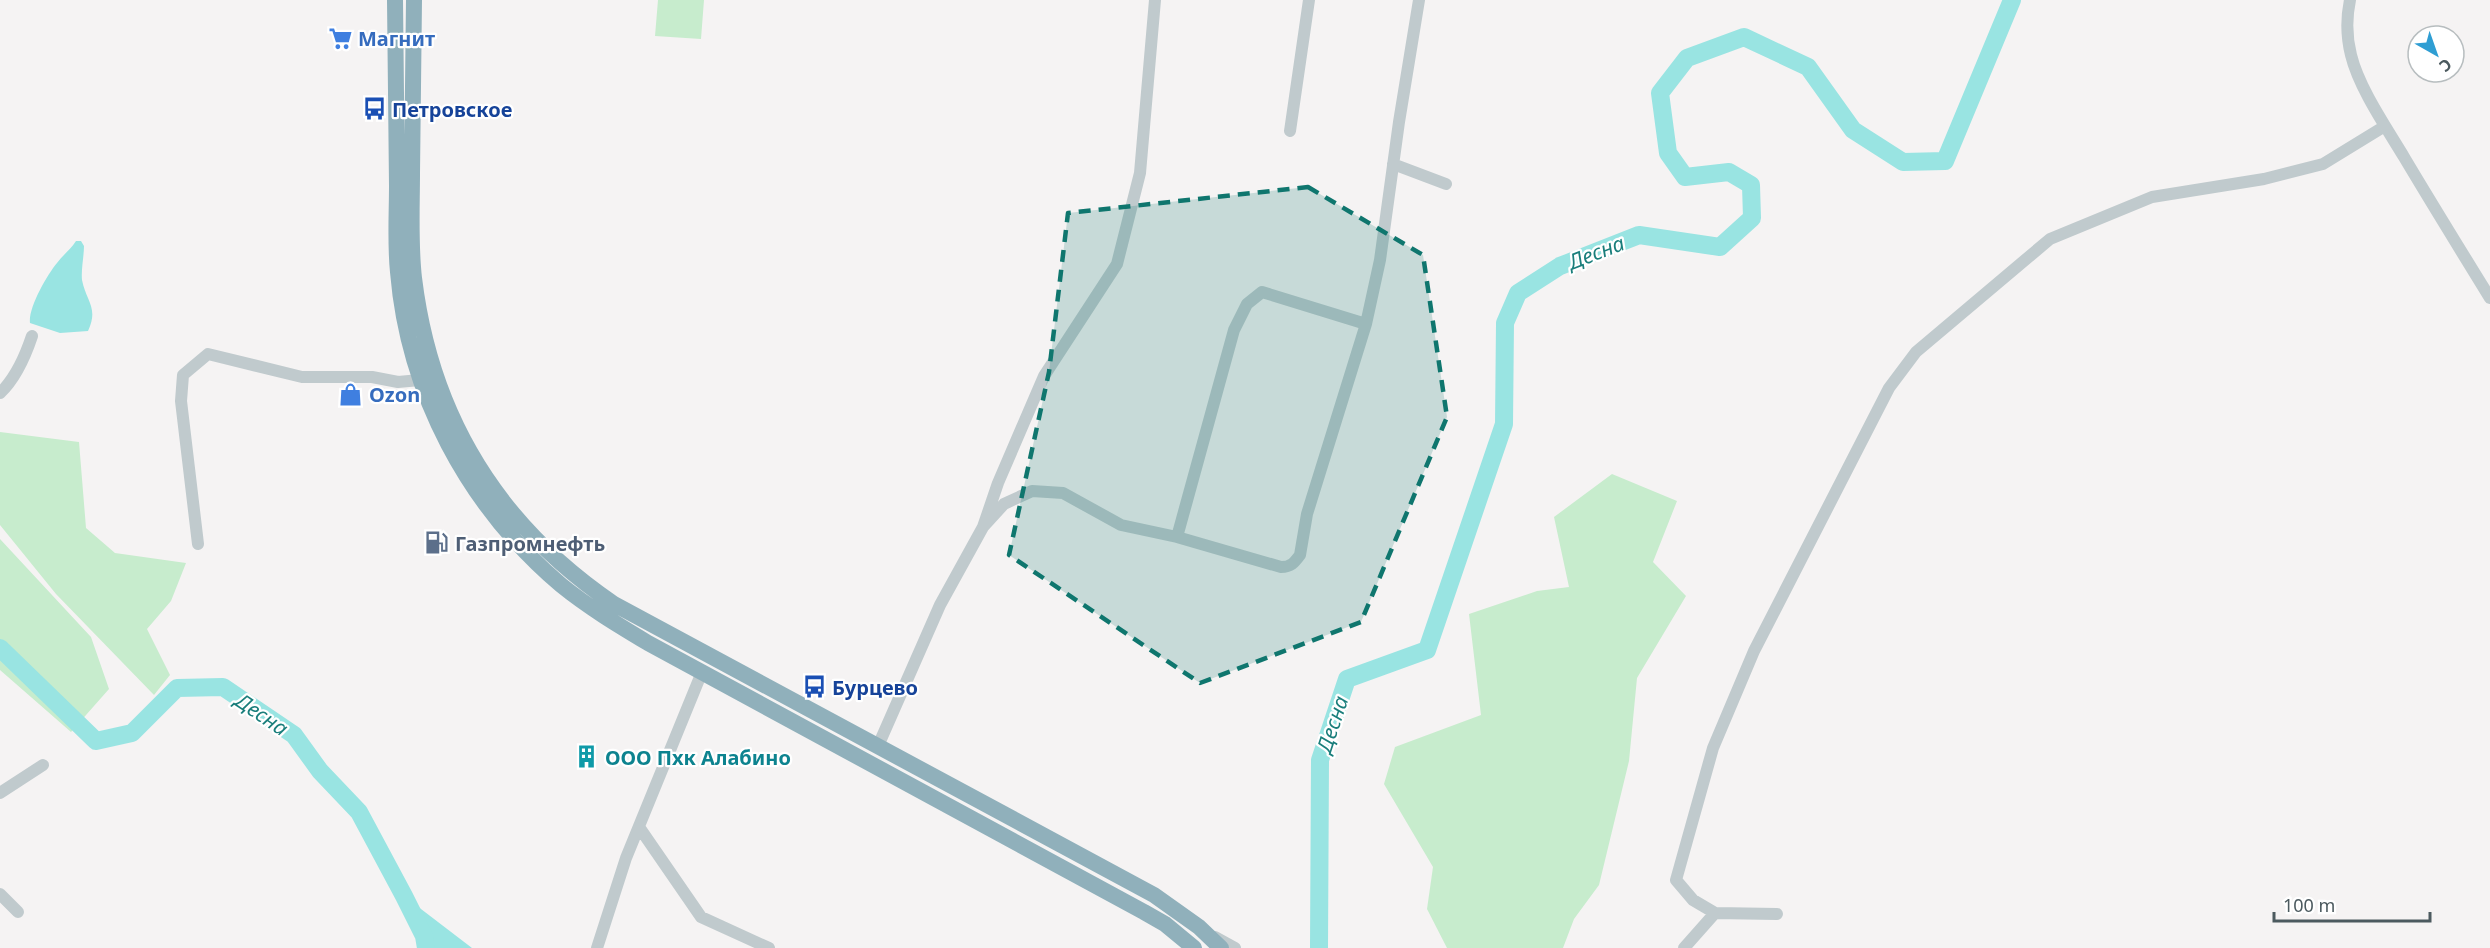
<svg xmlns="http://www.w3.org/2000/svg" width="2490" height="948" font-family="'Noto Sans',sans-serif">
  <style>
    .green { fill: #c7eccd }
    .water { fill: #99e4e2 }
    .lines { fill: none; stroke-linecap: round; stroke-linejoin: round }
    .river { stroke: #99e4e2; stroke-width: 18 }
    .minor { stroke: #c0cacd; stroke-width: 12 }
    .highway { stroke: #90b0bb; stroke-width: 16 }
    .marked { fill: #0f766e; fill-opacity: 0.2; stroke: #0f766e; stroke-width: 4.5; stroke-dasharray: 12 8; stroke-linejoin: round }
    .labels { text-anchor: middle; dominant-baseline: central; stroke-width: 4.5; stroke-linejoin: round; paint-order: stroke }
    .shop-label { font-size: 20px; font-weight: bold; fill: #366cbe; stroke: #fff; text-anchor: start }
    .transit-label { font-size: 20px; font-weight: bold; fill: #164399; stroke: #fff; text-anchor: start }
    .service-label { font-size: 20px; font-weight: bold; fill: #4e5e75; stroke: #fff; text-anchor: start }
    .culture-label { font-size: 20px; font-weight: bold; fill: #0d838f; stroke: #fff; text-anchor: start }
    .water-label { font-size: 21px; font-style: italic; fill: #197e7b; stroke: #fff }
  </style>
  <rect width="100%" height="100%" fill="#f5f3f3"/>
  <path class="green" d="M 658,0 L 704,0 L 701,39 L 655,36 Z
    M 0,432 L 79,442 L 86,528 L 115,553 L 186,563 L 171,601 L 147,629 L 170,675 L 154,695 L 56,594 L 0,525 Z
    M 1612,474 L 1677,501 L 1653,562 L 1686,596 L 1637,678 L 1629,761 L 1599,885 L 1574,919 L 1563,948 L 1447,948 L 1427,909 L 1433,867 L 1384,784 L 1395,747 L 1481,715 L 1469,614 L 1537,591 L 1569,587 L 1554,517 Z
    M 0,539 L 91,637 L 109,689 L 71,732 L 0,670 Z"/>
  <path class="water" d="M 76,241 L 81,241 L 84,246 C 84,256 81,269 82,280 C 86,301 99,308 88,331 L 60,333 L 30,323 C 28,308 47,275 57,263 C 63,255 71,249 76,241 Z
    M 404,896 L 472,948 L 426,948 L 424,936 Z"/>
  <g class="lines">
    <path class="river" d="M 0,648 L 96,741 L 132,733 L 177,688 L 223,687 L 294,735 L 320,771 L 359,812 L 404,896 L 424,936 L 426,948
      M 1319,948 L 1320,760 L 1347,679 L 1427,650 L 1504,424 L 1505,323 L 1518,293 L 1560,266 L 1639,235 L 1720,247 L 1752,218 L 1751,185 L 1729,172 L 1685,177 L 1668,153 L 1660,93 L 1687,58 L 1744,37 L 1808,67 L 1853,130 L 1903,162 L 1945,161 L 2012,0"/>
    <path class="minor" d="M 2350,0 C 2346,19 2346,35 2351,55 C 2359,88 2386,127 2404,157 C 2432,204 2461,251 2490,298
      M 1290,131 L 1309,0
      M 1393,164 L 1446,184
      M 0,393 C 16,378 25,357 32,336
      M 983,527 L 1004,504 L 1032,491 L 1063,493 L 1121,525 L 1177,537 L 1281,567 C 1291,567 1294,563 1300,555 L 1307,514 L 1366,324 L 1380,260 L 1399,122 L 1419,0
      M 1177,537 L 1234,330 L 1247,304 L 1262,292 L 1366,324
      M 198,544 L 181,401 L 183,375 L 208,354 L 302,377 L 372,377 L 398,382 L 420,380
      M 878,746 L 940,605 L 983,527 L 998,483 L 1044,376 L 1117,264 L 1140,173 L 1155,0
      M 0,793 L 43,765
      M 639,827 L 701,917 L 769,948
      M 0,894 L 18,912
      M 1715,913 L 1693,900 L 1676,880 L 1713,748 L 1754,651 L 1889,388 L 1916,352 L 2050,239 L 2152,197 L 2264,179 L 2323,164 L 2385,126
      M 1215,937 L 1235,948
      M 597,948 L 626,858 L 702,672
      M 1684,948 L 1715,913 L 1777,914"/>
    <path class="highway" d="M 395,0 C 396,62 396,124 397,186 C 397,214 395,243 398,272 C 408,393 468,506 561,585 C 588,607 618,625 648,643 L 1144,912 L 1165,924 L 1194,948
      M 414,0 C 413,58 413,115 412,173 C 412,208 410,243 414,278 C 431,417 499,526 614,604 L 1154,895 L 1199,927 L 1221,948"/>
  </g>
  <path class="marked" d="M 1308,187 L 1423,255 L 1447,417 L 1361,622 L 1200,683 L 1009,555 L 1049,372 L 1068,213 Z"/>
  <defs>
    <symbol id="supermarket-bare" viewBox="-9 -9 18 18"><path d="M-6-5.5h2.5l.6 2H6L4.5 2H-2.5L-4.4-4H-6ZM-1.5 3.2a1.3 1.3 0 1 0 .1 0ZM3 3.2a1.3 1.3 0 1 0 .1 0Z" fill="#3f7fe0" stroke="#fff" stroke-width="2.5" paint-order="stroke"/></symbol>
    <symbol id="bus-bare" viewBox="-9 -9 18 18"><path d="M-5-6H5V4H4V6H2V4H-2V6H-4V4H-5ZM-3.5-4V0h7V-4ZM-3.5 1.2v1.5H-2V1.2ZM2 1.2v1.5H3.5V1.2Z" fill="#1a4fb4" stroke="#fff" stroke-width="2.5" paint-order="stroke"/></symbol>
    <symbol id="shop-bare" viewBox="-9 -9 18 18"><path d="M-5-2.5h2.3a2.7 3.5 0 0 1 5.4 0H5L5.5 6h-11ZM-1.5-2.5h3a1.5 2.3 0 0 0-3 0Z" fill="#3f7fe0" stroke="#fff" stroke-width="2.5" paint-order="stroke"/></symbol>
    <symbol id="fuel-bare" viewBox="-9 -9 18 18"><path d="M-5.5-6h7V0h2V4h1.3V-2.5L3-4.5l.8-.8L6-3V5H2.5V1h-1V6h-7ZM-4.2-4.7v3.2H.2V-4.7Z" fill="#5c6f8a" stroke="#fff" stroke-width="2.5" paint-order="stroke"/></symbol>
    <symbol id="building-bare" viewBox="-9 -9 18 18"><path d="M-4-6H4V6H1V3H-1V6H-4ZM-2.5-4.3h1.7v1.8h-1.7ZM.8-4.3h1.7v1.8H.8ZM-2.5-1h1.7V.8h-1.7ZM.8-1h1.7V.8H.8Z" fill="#0f9aa8" stroke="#fff" stroke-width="2.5" paint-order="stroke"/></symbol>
  </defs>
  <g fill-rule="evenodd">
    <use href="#supermarket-bare" x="324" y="22" width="33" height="33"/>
    <use href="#bus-bare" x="358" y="92" width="33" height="33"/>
    <use href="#shop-bare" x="334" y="378" width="33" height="33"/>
    <use href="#fuel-bare" x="420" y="526" width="33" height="33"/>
    <use href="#bus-bare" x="798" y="670" width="33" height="33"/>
    <use href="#building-bare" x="570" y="740" width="33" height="33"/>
  </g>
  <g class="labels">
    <g class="shop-label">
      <text x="358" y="38">Магнит</text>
      <text x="369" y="394">Ozon</text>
    </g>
    <g class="transit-label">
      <text x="392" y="109">Петровское</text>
      <text x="832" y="687">Бурцево</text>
    </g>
    <g class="service-label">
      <text x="455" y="543">Газпромнефть</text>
    </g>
    <g class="culture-label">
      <text x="605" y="757">ООО Пхк Алабино</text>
    </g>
    <g class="water-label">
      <text transform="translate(1596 252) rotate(-21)">Десна</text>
      <text transform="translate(262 714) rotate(34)">Десна</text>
      <text transform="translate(1332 724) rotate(-72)">Десна</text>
    </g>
  </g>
  <g transform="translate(2436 54) rotate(140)"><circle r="28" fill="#ffffff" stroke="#b7bdbf" stroke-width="1.5"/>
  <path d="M0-4.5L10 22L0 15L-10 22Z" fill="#2f9ed3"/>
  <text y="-9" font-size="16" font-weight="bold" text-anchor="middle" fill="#4c5a5f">С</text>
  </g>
  <path d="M2274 912v9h156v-9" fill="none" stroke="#4c5a5f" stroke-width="3"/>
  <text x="2283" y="912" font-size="18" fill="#4c5a5f" stroke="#ffffff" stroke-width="4.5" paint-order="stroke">100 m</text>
</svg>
